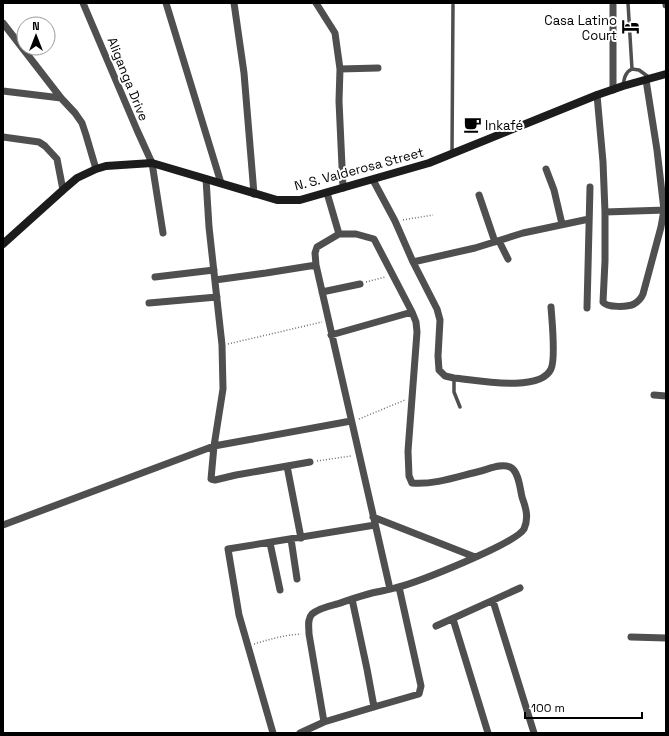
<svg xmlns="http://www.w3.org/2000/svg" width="669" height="736" font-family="'Space Grotesk',sans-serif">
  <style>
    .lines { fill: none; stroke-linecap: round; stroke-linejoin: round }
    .path { stroke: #717171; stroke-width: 1.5; stroke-dasharray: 1 2; stroke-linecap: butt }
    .lane { stroke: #4f4f4f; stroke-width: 3.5 }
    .street { stroke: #4f4f4f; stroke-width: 7 }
    .secondary { stroke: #1c1c1c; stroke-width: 8 }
    .labels { text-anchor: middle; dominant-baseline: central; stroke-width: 4; stroke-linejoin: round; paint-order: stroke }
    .poi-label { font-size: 13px; fill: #000; stroke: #fff; text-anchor: end }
    .street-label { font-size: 13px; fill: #000; stroke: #fff }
  </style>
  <rect width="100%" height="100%" fill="#fff"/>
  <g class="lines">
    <path class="path" d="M 403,220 L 433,215
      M 366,282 L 385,277
      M 228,344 L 322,322
      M 359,419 L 405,400
      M 317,461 L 351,456
      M 254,644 C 270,639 285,635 301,634"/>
    <path class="lane" d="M 628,3 L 632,69 L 639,70 L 650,78
      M 623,86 C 624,79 625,72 632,69
      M 452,152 L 453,5
      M 454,378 L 454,392 L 460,407"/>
    <path class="street" d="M 83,3 L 137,130 L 152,163 L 163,233
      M 166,3 L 221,183
      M 234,3 L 244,73 L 254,194
      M 316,3 L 335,33 L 340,69 L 339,101 L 343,188
      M 666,3 L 666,5
      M 3,23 L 61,98 L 75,113 L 82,123 L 86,135 L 96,169
      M 340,69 L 378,68
      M 613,90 L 613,5
      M 3,91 L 61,98
      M 597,95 L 603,162 L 605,212 L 605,261 L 603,302 C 607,308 628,307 634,304 C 639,301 641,299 643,294 L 661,227 L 664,210 L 657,150 L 646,80
      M 3,137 L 39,142 L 45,146 L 57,159 L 63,190
      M 546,169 L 554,190 L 562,224
      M 206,179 L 209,227 L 222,345 L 223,389 L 214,446 L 211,479 L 215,480 L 236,475 L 310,462
      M 373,180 L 395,221 L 413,262 L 437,309 L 440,320 L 438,356 L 439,370 L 445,376 L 454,378 C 476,380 540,393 551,369 C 556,359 552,321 551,307
      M 327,193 L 339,234 L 317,247 L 315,253 L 316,265 L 390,589
      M 479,195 L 495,242
      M 605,212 L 666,210
      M 499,241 L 508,259
      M 413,262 L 475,248 L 523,233 L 589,219
      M 155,277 L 214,270
      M 215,280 L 266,273 L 316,265
      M 322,292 L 360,284
      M 149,303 L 217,297
      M 587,308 L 590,187
      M 331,335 L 412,312
      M 654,395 L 666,396
      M 287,466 L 301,538
      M 373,517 L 475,557
      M 3,525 L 214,446 L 351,421
      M 291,539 L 297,579
      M 270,543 L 280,590
      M 352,599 L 367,669 L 374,707
      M 493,601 L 534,733
      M 453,619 L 488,733
      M 436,626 L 520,588
      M 631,637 L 666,638
      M 324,722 L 374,707 L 419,694 L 421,686 L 399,587
      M 273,733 L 239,615 L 228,549 L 375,525
      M 300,733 L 324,722 L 309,634 C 309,627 307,619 312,614 C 319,608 329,606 337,604 C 349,600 360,596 372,593 C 380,591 388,590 395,588 C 416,583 515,544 524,529 C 529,518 526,508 522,497 C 520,489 519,471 510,467 C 501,463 489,469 481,471 C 459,476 435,485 412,483 L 409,476 L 408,451 L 417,332 L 416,322 L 412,312 L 374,239 L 356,234 L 339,234"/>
    <path class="secondary" d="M 3,244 L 63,190 L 77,178 L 96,169 L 106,166 L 152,163 L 277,200 L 300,200 L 429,163 L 597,95 L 623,86 L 666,74"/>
  </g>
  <defs>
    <symbol id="hotel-bare" viewBox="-9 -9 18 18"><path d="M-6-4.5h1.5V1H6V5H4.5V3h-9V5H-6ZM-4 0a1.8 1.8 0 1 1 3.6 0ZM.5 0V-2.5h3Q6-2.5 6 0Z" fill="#000" stroke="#fff" stroke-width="2.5" paint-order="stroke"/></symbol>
    <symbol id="cafe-bare" viewBox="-9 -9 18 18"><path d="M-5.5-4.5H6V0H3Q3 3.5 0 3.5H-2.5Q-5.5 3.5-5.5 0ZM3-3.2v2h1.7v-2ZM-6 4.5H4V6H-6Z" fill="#000" stroke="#fff" stroke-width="2.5" paint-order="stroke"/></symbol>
  </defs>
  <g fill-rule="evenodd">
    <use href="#hotel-bare" x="618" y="14" width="25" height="25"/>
    <use href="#cafe-bare" x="460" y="112" width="25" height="25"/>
  </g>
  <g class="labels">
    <g class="poi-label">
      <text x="617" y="20">Casa Latino<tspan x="617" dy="15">Court</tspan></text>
      <text x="485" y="125" text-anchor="start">Inkafé</text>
    </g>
    <g class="street-label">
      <text transform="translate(128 79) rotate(68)">Aliganga Drive</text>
      <text transform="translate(359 169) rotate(-15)">N. S. Valderosa Street</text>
    </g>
  </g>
  <rect width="669" height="736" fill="none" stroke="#000000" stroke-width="8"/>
  <g transform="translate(36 36)"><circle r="19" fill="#ffffff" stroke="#999999"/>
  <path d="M0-3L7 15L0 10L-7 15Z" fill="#000000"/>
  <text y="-6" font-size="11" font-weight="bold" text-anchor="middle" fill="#000000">N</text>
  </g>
  <path d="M525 712v6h117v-6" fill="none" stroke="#000000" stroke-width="2"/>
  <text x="531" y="712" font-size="12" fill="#000000" stroke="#ffffff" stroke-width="3" paint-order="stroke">100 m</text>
</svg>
